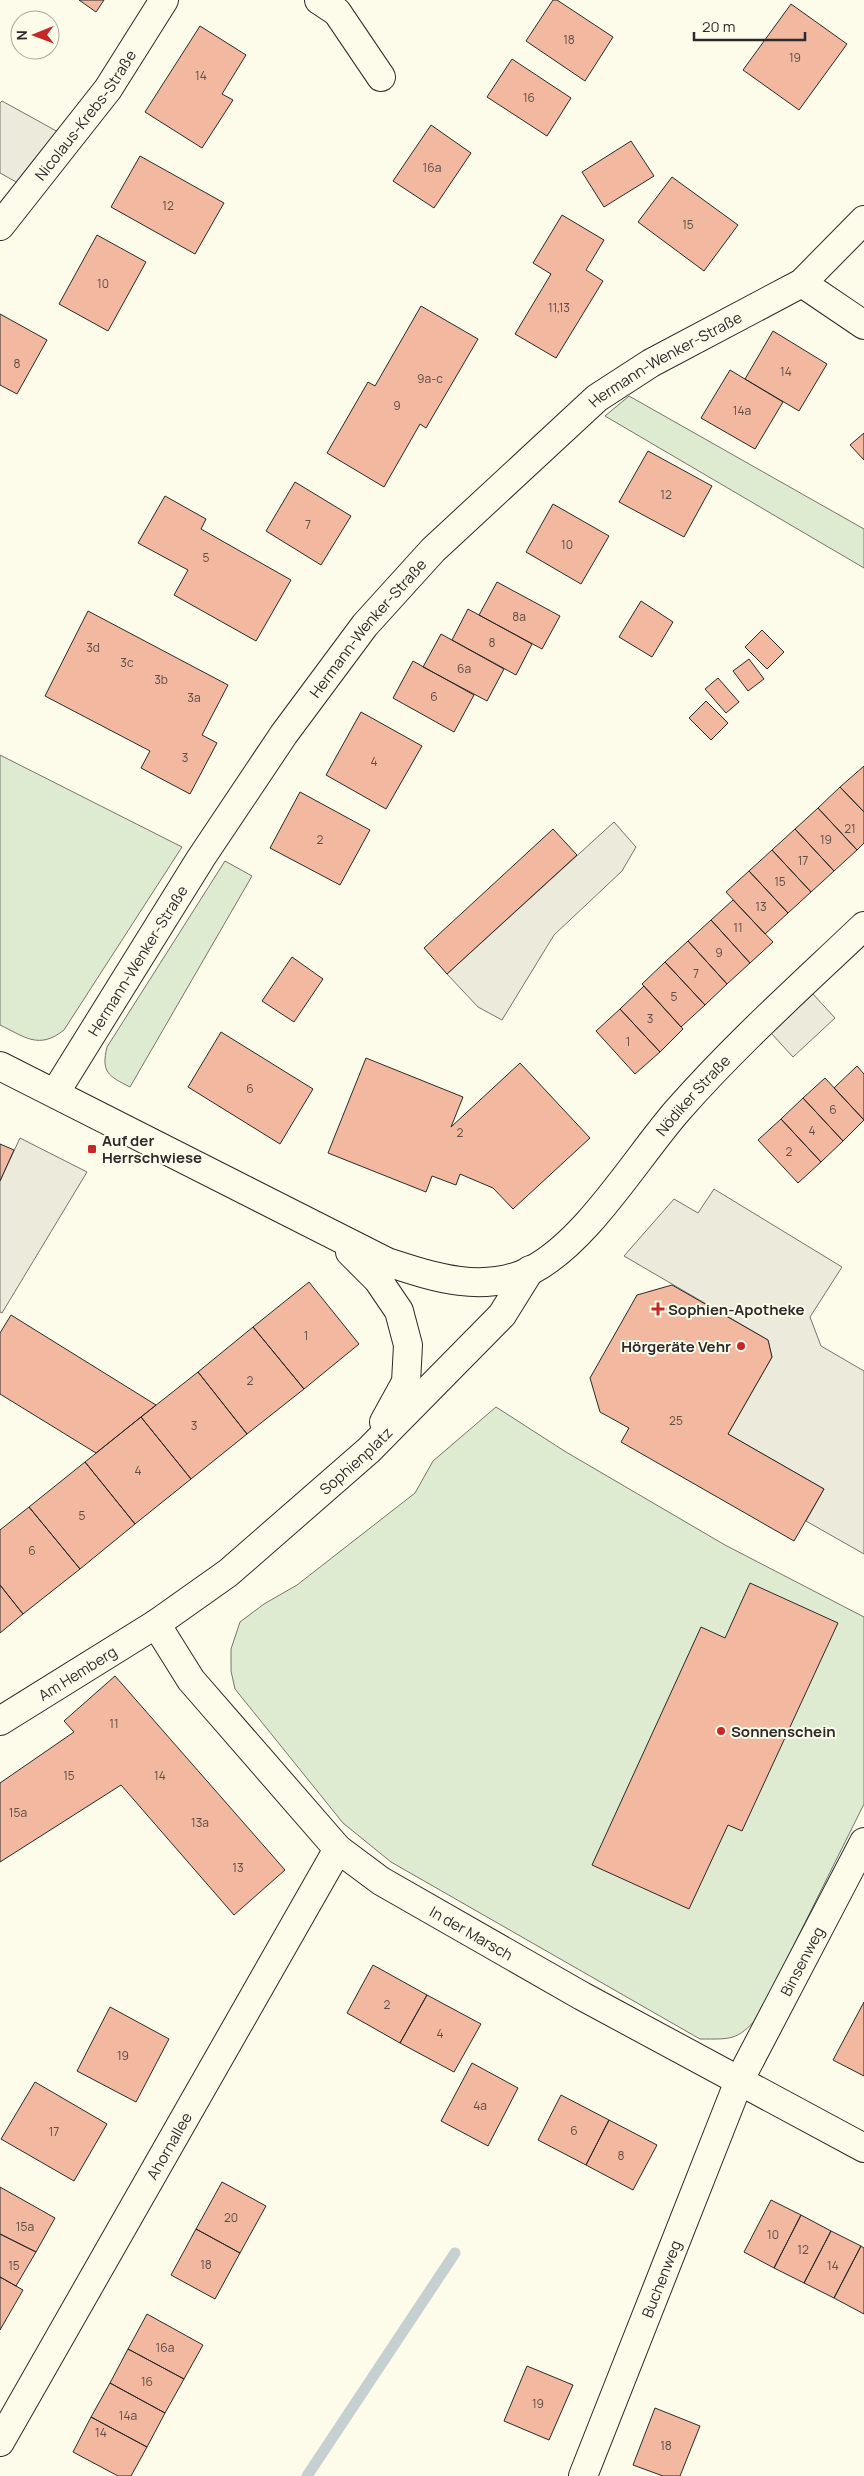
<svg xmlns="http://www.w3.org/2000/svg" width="864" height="2476" font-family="Manrope,sans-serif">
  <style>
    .green { fill: #deebd1; stroke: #74746e }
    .parking { fill: #eceadb; stroke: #74746e }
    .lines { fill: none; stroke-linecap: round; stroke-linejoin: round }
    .stream { stroke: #c7d0d0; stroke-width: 11 }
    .building { fill: #f2b8a0; stroke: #2b2b2b }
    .minor-casing { stroke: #2b2b2b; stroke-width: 30 }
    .minor { stroke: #fdfbea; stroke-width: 28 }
    .poi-dot { fill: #c62828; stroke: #fdfbea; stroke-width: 2 }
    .labels { text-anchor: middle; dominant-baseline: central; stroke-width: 4; stroke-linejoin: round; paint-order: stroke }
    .number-label { font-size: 12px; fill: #5d4e48 }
    .street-label { font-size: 15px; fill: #2b2b2b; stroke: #fdfbea }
    .poi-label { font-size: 15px; font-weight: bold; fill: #2b2b2b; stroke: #fdfbea; text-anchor: start }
  </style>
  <rect width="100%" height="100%" fill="#fdfbea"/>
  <path class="green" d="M 629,396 L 864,529 L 864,568 L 605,416 Z
    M 0,755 L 182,847 L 64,1030 C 39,1050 25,1037 0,1025 Z
    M 225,861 L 252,876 L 130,1087 C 108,1076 101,1072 107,1047 Z
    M 496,1407 L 566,1452 L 725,1545 L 864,1617 L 864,1804 L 758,2017 C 737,2041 731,2039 700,2039 L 391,1862 L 343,1823 L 235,1689 L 231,1671 L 231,1649 L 240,1622 L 264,1604 L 297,1585 L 415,1493 L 433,1461 Z"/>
  <path class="parking" d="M 2,101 L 60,133 L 18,183 L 0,173 L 0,103 Z
    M 614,822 L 636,847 L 622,871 L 554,935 L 502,1020 L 478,1007 L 447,974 Z
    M 813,994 L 835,1018 L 793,1057 L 771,1033 Z
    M 20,1138 L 87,1172 L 2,1313 L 0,1312 L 0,1181 Z
    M 714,1189 L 842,1267 L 810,1317 L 821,1346 L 864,1371 L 864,1554 L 806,1521 L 824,1489 L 728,1434 L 772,1357 L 768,1340 L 624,1256 L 674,1199 L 698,1213 Z"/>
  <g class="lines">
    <path class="stream" d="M 307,2476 L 455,2253"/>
  </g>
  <path class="building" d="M 79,0 L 104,0 L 96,12 Z
    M 553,0 L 557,0 L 613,37 L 585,81 L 526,41 Z
    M 791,4 L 847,44 L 799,110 L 743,70 Z
    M 200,26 L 246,55 L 222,94 L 233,100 L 202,148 L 145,112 Z
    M 512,59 L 571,98 L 547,136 L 487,97 Z
    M 431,125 L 471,153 L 434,208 L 393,181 Z
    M 631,141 L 654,176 L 604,207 L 582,172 Z
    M 140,156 L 224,203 L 195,254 L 111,207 Z
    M 672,177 L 738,225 L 704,271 L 638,222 Z
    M 562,215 L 604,240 L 586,270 L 603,281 L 556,358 L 515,334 L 551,274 L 533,263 Z
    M 97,235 L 146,262 L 108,331 L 59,304 Z
    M 421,306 L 478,339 L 426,428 L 420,424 L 384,487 L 327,453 L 368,382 L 375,386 Z
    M 0,314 L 47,340 L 17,394 L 0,385 Z
    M 773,331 L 827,364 L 799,411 L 745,379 Z
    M 730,370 L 783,402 L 755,449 L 701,418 Z
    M 864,433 L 864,460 L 850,445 Z
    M 648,451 L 712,486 L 684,537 L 619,502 Z
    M 295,482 L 351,516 L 321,565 L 266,531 Z
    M 165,496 L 206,519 L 201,529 L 291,580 L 256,641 L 174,595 L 188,570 L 138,543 Z
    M 553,504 L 609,536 L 581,584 L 526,552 Z
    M 497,582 L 560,616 L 542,649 L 479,615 Z
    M 641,601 L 673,622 L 652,657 L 619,637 Z
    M 468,609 L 532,644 L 516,675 L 452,640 Z
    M 88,611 L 228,685 L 202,735 L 217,743 L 190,794 L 141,768 L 150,751 L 45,696 Z
    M 762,630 L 784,652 L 767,669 L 745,647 Z
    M 441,634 L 504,669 L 487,701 L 423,667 Z
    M 749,659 L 764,679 L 748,691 L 733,671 Z
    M 413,661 L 474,695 L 454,732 L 393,698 Z
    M 718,678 L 739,702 L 726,713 L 705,689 Z
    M 706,701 L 728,723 L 711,740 L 689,718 Z
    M 361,712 L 422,746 L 386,809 L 326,775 Z
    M 864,766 L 864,812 L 840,787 Z
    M 840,787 L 864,812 L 864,843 L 857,850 L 818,808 Z
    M 300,792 L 370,830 L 340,885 L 270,848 Z
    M 818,808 L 857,850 L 834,871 L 795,829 Z
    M 553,829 L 577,855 L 447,974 L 424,948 Z
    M 795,829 L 834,871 L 811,892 L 772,850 Z
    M 772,850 L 811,892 L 788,913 L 749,871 Z
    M 749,871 L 788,913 L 765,934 L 726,892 Z
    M 733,900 L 773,942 L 750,963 L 711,920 Z
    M 711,920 L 750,963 L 727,984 L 688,941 Z
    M 688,941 L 727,984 L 705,1005 L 665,962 Z
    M 292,957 L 323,979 L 294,1022 L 262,1001 Z
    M 665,962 L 705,1005 L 681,1027 L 642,984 Z
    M 644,986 L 683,1029 L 660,1052 L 620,1009 Z
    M 620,1009 L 660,1052 L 635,1074 L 596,1031 Z
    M 221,1032 L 313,1089 L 280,1144 L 188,1087 Z
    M 366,1058 L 463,1097 L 451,1127 L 520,1063 L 590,1138 L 513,1209 L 493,1188 L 460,1174 L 456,1185 L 432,1176 L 426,1192 L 328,1153 Z
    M 857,1066 L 864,1074 L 864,1120 L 834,1088 Z
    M 825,1078 L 864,1120 L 843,1141 L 803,1098 Z
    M 803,1098 L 843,1141 L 821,1162 L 781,1119 Z
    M 781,1119 L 821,1162 L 798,1183 L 758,1140 Z
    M 0,1144 L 14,1150 L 0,1181 Z
    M 309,1282 L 359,1344 L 304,1389 L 253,1327 Z
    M 672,1285 L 768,1340 L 772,1357 L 728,1434 L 824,1489 L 794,1541 L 621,1442 L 629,1428 L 600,1412 L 590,1378 L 637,1295 Z
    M 11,1315 L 156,1405 L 96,1453 L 0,1394 L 0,1333 Z
    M 253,1327 L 304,1389 L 247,1434 L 198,1372 Z
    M 198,1372 L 247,1434 L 191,1479 L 141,1417 Z
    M 141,1417 L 191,1479 L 135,1524 L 85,1462 Z
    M 85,1462 L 135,1524 L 80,1569 L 29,1507 Z
    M 29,1507 L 80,1569 L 23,1614 L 0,1585 L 0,1530 Z
    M 750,1583 L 838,1623 L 742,1831 L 728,1825 L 689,1909 L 592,1865 L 701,1627 L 725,1638 Z
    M 0,1585 L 23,1614 L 0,1633 Z
    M 115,1676 L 285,1870 L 234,1915 L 121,1785 L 0,1862 L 0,1783 L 74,1732 L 64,1721 Z
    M 373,1965 L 427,1995 L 400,2043 L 347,2013 Z
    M 427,1995 L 481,2024 L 454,2072 L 400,2043 Z
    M 864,2002 L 864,2076 L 833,2060 Z
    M 110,2007 L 169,2039 L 136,2102 L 77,2071 Z
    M 472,2063 L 518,2088 L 488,2146 L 441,2121 Z
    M 35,2082 L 107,2124 L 74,2181 L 1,2139 Z
    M 561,2095 L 609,2120 L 586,2165 L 538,2140 Z
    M 609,2120 L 657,2145 L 633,2190 L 586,2165 Z
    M 222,2182 L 266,2206 L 240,2253 L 196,2229 Z
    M 0,2187 L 55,2218 L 36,2252 L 0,2234 Z
    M 771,2200 L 801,2215 L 774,2268 L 744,2252 Z
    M 801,2215 L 831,2231 L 804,2283 L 774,2268 Z
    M 196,2229 L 240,2253 L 215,2299 L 171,2275 Z
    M 831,2231 L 861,2246 L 834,2298 L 804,2283 Z
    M 0,2234 L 36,2252 L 16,2286 L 0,2277 Z
    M 861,2246 L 864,2248 L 864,2314 L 834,2298 Z
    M 0,2277 L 23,2290 L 0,2330 Z
    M 147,2314 L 203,2345 L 184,2379 L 128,2349 Z
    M 128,2349 L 184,2379 L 165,2413 L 110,2383 Z
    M 527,2366 L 573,2385 L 549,2440 L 504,2421 Z
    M 110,2383 L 165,2413 L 147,2447 L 91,2417 Z
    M 655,2408 L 700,2426 L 680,2476 L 663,2476 L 633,2465 Z
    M 91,2417 L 147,2447 L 131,2476 L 118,2476 L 73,2452 Z"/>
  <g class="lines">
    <defs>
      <g id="minor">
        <path d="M 319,0 L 337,12 L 381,77"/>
        <path id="s1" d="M 0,226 L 108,89 L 164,0"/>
        <path d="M 802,283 L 864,325"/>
        <path id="s2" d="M 0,1066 L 387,1262 C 433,1277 483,1294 530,1271 C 587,1242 636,1158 678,1110 C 736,1044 801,986 864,926"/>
        <path id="s3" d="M 55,1093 L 201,858 L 284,734 L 365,625 L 433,550 L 597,398 L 651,363 L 802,283 L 864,220"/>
        <path d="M 350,1252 L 378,1280 L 399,1311 L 408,1345 L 406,1382 L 384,1422"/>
        <path id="s4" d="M 156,1624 L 191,1680 L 338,1849 L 381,1881 L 582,1996 L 864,2148"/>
        <path id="s5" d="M 0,1721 L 156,1624 L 228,1573 L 369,1450 L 502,1315 L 530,1270"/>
        <path id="s6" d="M 0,2442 L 338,1849"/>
        <path id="s7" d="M 583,2476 L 739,2081 L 864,1842"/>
      </g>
    </defs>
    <use href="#minor" class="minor-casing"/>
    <use href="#minor" class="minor"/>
  </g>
  <g class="poi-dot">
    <rect x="87" y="1144" width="10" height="10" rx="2.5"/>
    <path d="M655.5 1301.5h5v5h5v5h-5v5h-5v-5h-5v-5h5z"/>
    <circle cx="741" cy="1346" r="5"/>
    <circle cx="721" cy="1731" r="5"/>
  </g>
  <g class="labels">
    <g class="number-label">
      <text x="569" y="39">18</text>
      <text x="795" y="57">19</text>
      <text x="201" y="75">14</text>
      <text x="529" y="97">16</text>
      <text x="432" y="167">16a</text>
      <text x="168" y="205">12</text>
      <text x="688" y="224">15</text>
      <text x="103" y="283">10</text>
      <text x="559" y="307">11,13</text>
      <text x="17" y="363">8</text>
      <text x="786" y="371">14</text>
      <text x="430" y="378">9a-c</text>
      <text x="397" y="405">9</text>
      <text x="742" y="410">14a</text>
      <text x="666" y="494">12</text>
      <text x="308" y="524">7</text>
      <text x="567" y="544">10</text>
      <text x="206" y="557">5</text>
      <text x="519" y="616">8a</text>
      <text x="492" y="642">8</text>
      <text x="93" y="647">3d</text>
      <text x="127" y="662">3c</text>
      <text x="464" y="668">6a</text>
      <text x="161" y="679">3b</text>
      <text x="434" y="696">6</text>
      <text x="194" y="697">3a</text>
      <text x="185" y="757">3</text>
      <text x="374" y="761">4</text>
      <text x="850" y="828">21</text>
      <text x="320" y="839">2</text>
      <text x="826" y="839">19</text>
      <text x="803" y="860">17</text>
      <text x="780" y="881">15</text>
      <text x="761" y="906">13</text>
      <text x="738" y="927">11</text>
      <text x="719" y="952">9</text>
      <text x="696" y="973">7</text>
      <text x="674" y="996">5</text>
      <text x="650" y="1018">3</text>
      <text x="628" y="1041">1</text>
      <text x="250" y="1088">6</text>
      <text x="833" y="1109">6</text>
      <text x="812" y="1130">4</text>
      <text x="460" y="1132">2</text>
      <text x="789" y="1151">2</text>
      <text x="306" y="1335">1</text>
      <text x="250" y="1380">2</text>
      <text x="676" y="1420">25</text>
      <text x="194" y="1425">3</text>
      <text x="138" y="1470">4</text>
      <text x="82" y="1515">5</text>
      <text x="32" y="1550">6</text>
      <text x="114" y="1723">11</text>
      <text x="69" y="1775">15</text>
      <text x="160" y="1775">14</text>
      <text x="18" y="1812">15a</text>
      <text x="200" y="1822">13a</text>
      <text x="238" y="1867">13</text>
      <text x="387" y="2004">2</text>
      <text x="440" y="2033">4</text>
      <text x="123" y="2055">19</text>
      <text x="480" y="2105">4a</text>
      <text x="574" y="2130">6</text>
      <text x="54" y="2131">17</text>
      <text x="621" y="2155">8</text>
      <text x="231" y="2217">20</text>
      <text x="25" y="2226">15a</text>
      <text x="773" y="2234">10</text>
      <text x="803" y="2249">12</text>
      <text x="206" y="2264">18</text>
      <text x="14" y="2265">15</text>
      <text x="833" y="2265">14</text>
      <text x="165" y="2347">16a</text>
      <text x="147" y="2381">16</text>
      <text x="538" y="2403">19</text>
      <text x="128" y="2415">14a</text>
      <text x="101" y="2432">14</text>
      <text x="666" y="2445">18</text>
    </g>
    <g class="street-label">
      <text stroke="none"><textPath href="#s1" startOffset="140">Nicolaus-Krebs-Straße</textPath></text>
      <text stroke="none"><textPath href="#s3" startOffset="965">Hermann-Wenker-Straße</textPath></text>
      <text stroke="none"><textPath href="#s3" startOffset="561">Hermann-Wenker-Straße</textPath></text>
      <text stroke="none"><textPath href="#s3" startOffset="156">Hermann-Wenker-Straße</textPath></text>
      <text stroke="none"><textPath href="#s2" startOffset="822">Nödiker Straße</textPath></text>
      <text stroke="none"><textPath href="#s5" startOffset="442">Sophienplatz</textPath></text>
      <text stroke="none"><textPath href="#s5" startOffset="91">Am Hemberg</textPath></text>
      <text stroke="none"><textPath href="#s4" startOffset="448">In der Marsch</textPath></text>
      <text stroke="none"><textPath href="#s7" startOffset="560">Binsenweg</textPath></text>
      <text stroke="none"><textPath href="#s6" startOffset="341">Ahornallee</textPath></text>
      <text stroke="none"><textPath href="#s7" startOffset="212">Buchenweg</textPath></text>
    </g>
    <g class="poi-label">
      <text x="102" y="1140">Auf der<tspan x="102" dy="17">Herrschwiese</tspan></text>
      <text x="668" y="1309">Sophien-Apotheke</text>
      <text x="731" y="1346" text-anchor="end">Hörgeräte Vehr</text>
      <text x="731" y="1731">Sonnenschein</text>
    </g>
  </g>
  <g transform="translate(35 35) rotate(269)"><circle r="24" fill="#fdfbea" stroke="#a9a89e"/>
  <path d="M0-4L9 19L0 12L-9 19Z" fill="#c62828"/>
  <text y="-8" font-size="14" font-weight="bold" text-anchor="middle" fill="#2b2b2b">N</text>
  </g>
  <path d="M694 32v8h111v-8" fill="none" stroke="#2b2b2b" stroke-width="2.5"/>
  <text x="702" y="32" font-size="15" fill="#2b2b2b" stroke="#fdfbea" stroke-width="4" paint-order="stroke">20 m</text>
</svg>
